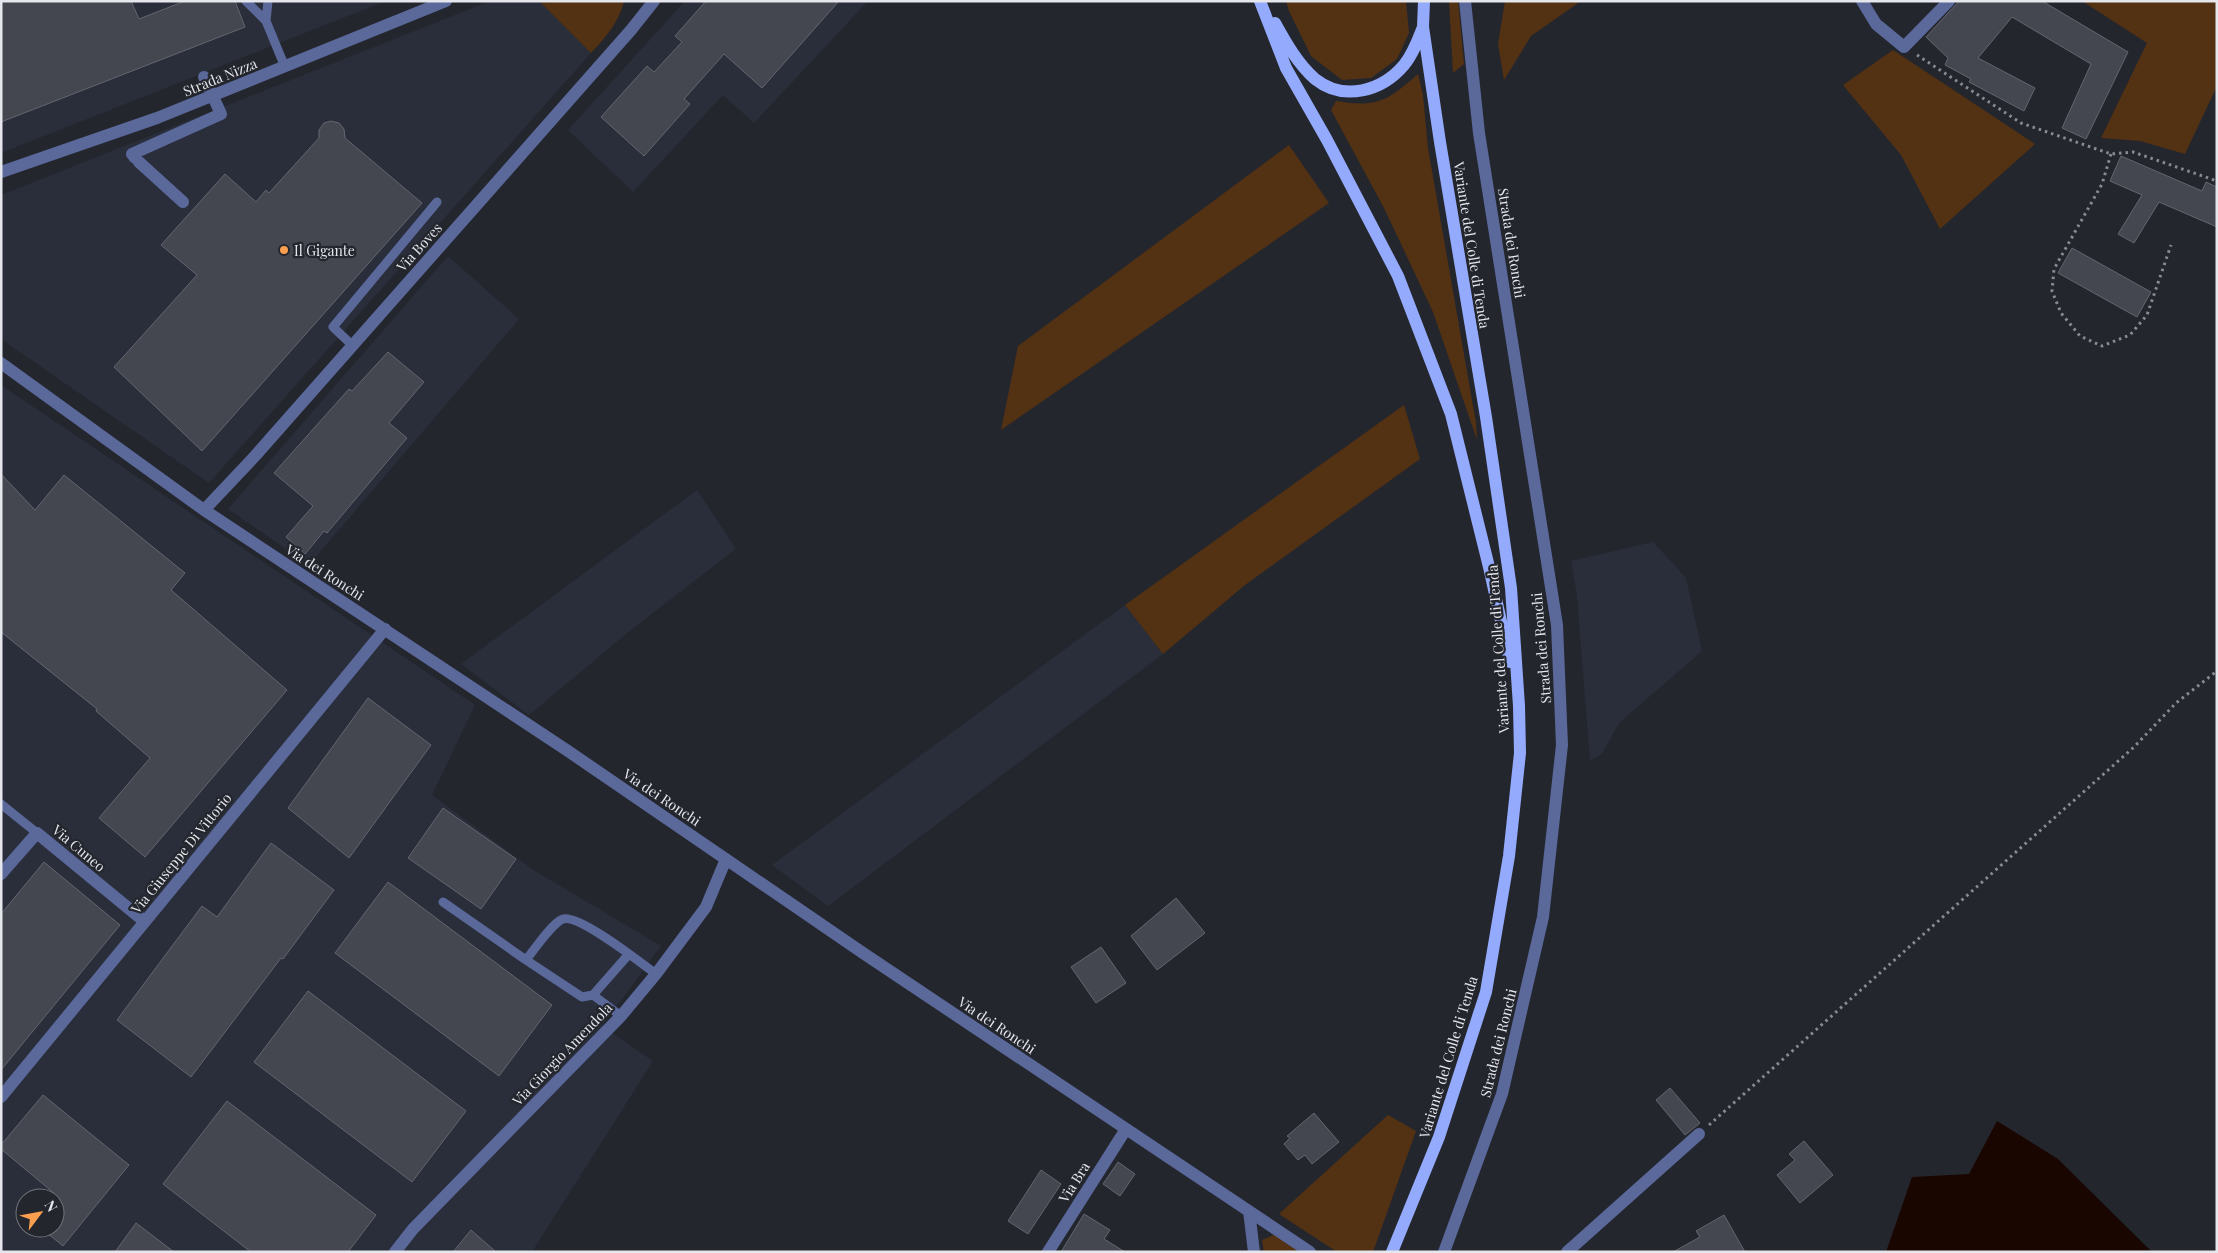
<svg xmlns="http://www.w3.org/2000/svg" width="2218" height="1253" font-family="'Playfair Display',serif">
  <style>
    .built { fill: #2a2e3b; fill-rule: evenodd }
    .green { fill: #533113 }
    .water { fill: #1a0600 }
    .building { fill: #44474f; stroke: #64666f }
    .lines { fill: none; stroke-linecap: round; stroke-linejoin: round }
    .path { stroke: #898b92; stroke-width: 3; stroke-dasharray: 2.5 4; stroke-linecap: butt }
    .service { stroke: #5a689a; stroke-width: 9 }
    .pedestrian { stroke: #5a689a; stroke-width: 12 }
    .minor { stroke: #5a689a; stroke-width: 12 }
    .tertiary { stroke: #5a689a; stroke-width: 12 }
    .primary { stroke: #94aafd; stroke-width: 12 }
    .poi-dot { fill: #fa9f4f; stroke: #24262e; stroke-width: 2 }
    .labels { text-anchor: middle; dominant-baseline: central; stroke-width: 4.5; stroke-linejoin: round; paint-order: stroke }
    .street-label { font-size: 14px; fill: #e6e7ed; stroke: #24262e }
    .poi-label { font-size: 14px; fill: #e6e7ed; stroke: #24262e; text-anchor: start }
  </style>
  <rect width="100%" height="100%" fill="#24262e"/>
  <path class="built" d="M 1,1 L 386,1 L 1,153 Z
    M 490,1 L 539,1 L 591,53 L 209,483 L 1,339 L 1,195 Z
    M 685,1 L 868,1 L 754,123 L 723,95 L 633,192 L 568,130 Z
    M 448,256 L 519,319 L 309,565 L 228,509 Z
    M 1,385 L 475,705 L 432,795 L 532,869 L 661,946 L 602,1026 L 653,1061 L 532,1252 L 1,1252 ZM 25,1198 L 55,1198 L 55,1228 L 25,1228 Z
    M 697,490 L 736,549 L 632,629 L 529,715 L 461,664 Z
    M 1653,542 L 1686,578 L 1702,651 L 1619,723 L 1602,754 L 1590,761 L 1577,596 L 1571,561 Z
    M 1125,605 L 1163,654 L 828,906 L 772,865 Z"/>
  <path class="green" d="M 539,1 L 624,1 L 624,2 C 618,23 606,37 591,53 Z
    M 1286,1 L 1406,1 L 1409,33 L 1397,59 L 1371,78 L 1342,80 L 1311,56 L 1289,11 Z
    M 1449,1 L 1458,1 L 1464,64 L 1453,73 Z
    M 1505,1 L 1581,1 L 1531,36 L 1504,80 L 1498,44 Z
    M 2082,1 L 2217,1 L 2217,86 L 2185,154 L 2140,141 L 2101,138 L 2147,43 Z
    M 1893,50 L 2035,144 L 1940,229 L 1901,155 L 1843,85 Z
    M 1418,74 L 1423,95 L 1428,148 L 1476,423 L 1477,440 L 1433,312 L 1384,208 L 1331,110 L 1336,101 C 1378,108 1387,101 1418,74 Z
    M 1289,145 L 1329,203 L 1001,430 L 1018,346 Z
    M 1404,405 L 1420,459 L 1245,585 L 1163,654 L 1125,605 Z
    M 1388,1115 L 1416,1131 L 1373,1252 L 1337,1252 L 1279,1214 Z
    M 1276,1234 L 1301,1252 L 1264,1252 L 1262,1240 Z"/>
  <path class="water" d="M 1997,1121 L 2058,1159 L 2152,1252 L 1886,1252 L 1912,1177 L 1969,1174 Z"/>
  <path class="building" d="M 1,1 L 131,1 L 139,19 L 185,1 L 235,1 L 245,27 L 1,122 Z
    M 706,1 L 839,1 L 762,88 L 724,54 L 684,99 L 690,104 L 644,156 L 601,117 L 647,66 L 654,72 L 682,42 L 675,36 Z
    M 1959,1 L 2042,1 L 2128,52 L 2086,139 L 2062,128 L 2091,64 L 2012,17 L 1978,58 L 2035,88 L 2024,111 L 1969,82 L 1971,79 L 1945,65 L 1948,58 L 1926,37 Z
    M 331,121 L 339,123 L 344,129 L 345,138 L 422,203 L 202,451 L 114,367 L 197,275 L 161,245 L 225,174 L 256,202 L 266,190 L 269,193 L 319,138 L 319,130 L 324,123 Z
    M 2121,156 L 2202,191 L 2206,182 L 2217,187 L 2217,227 L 2159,202 L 2134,243 L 2118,234 L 2142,195 L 2110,181 Z
    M 2072,248 L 2151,292 L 2137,317 L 2058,273 Z
    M 388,352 L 424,382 L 389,423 L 407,438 L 327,533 L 324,531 L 305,554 L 286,537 L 313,506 L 274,473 L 349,389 L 352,391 Z
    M 1,474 L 35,510 L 64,475 L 185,573 L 171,590 L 287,690 L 145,857 L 99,818 L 150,758 L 96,711 L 97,709 L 1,632 Z
    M 368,698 L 431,745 L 349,858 L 288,808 Z
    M 443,808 L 516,859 L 481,909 L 408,858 Z
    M 271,843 L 334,890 L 283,959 L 281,958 L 191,1077 L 117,1020 L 202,906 L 217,917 Z
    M 44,862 L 120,925 L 1,1070 L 1,914 Z
    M 388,882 L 552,1005 L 499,1076 L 335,953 Z
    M 1176,898 L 1205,933 L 1157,970 L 1131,936 Z
    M 1101,947 L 1126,983 L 1096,1003 L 1071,967 Z
    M 308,991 L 466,1111 L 412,1182 L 254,1062 Z
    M 1670,1088 L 1700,1123 L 1685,1135 L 1656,1100 Z
    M 43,1095 L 129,1165 L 63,1246 L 41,1228 L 55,1228 L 55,1194 L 1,1149 L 1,1145 Z
    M 227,1101 L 376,1215 L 348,1252 L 251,1252 L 163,1184 Z
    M 1314,1113 L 1339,1142 L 1312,1164 L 1305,1155 L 1298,1160 L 1284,1144 L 1290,1138 L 1287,1136 Z
    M 1804,1141 L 1833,1175 L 1800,1203 L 1777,1175 L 1795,1160 L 1789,1154 Z
    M 1118,1162 L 1135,1174 L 1120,1196 L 1103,1184 Z
    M 1041,1170 L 1061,1184 L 1028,1234 L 1008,1221 Z
    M 1084,1214 L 1110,1230 L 1104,1239 L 1125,1252 L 1061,1252 Z
    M 1724,1215 L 1745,1252 L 1673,1252 L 1700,1237 L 1696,1231 Z
    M 136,1223 L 174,1252 L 115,1252 Z
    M 471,1230 L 496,1252 L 453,1252 Z"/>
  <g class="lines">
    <path class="path" d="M 1917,55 L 2021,123 L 2111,154 L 2133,152 L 2217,181
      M 2111,154 L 2102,184 L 2054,269 L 2052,291 L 2061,313 L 2080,336 L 2102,346 L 2130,335 L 2147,315 L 2171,245
      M 1709,1125 L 2134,747 L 2176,703 L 2217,671"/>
    <path class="service" d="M 246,1 L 266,21 L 285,67
      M 266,21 L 268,1
      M 352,345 L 333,327 L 437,202
      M 1,804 L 37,833
      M 443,902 L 526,960
      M 593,995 L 629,954
      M 621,1016 L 593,995 L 582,997 L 526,960 C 534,950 552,923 563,919 C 579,914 641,963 656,974"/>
    <path class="pedestrian" d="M 135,158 L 132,154 L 221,114 L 204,77
      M 139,162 L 183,202"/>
    <path class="minor" d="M 1862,1 L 1876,24 L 1904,47 L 1949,1
      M 1,363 L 204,510 L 568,751 L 863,953 L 1310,1252
      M 204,510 L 255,456 L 631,30 L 654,1
      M 1,874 L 37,833 L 144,921
      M 1,1097 L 385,629
      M 1249,1211 L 1254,1252
      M 395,1252 L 413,1229 L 621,1016 L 656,974 L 706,907 L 726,859
      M 1048,1252 L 1126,1129
      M 1444,1252 L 1502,1094 L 1543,917 L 1562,745 L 1557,625 L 1479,133 L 1465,1
      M 1567,1252 L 1699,1134"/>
    <path class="tertiary" d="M 1,172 L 157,118 L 446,1"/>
    <path class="primary" d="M 1260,1 L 1286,68 L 1327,140 L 1398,276 L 1451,414 L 1489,567 L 1510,662
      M 1275,23 C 1286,43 1298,64 1315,79 C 1344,102 1382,91 1404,65 C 1413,54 1418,40 1423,27
      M 1392,1252 L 1439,1137 L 1486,992 L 1509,856 L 1520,753 L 1519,706 L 1511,588 L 1486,417 L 1440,142 L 1423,27 L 1424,1"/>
  </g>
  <circle class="poi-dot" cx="284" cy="250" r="5"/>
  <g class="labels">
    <g class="street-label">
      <text transform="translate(220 77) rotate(-22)">Strada Nizza</text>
      <text transform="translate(1512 243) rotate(81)">Strada dei Ronchi</text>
      <text transform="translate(1472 245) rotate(81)">Variante del Colle di Tenda</text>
      <text transform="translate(419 247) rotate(-48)">Via Boves</text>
      <text transform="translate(325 572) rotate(33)">Via dei Ronchi</text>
      <text transform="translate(1541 648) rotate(-95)">Strada dei Ronchi</text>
      <text transform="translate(1498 649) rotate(-94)">Variante del Colle di Tenda</text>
      <text transform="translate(662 797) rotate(34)">Via dei Ronchi</text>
      <text transform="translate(79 848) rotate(40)">Via Cuneo</text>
      <text transform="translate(181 853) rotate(-51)">Via Giuseppe Di Vittorio</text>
      <text transform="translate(997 1025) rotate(34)">Via dei Ronchi</text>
      <text transform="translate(1498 1043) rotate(-76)">Strada dei Ronchi</text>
      <text transform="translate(562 1054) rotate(-46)">Via Giorgio Amendola</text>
      <text transform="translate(1448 1057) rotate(-73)">Variante del Colle di Tenda</text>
      <text transform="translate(1074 1182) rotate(-58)">Via Bra</text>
    </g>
    <g class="poi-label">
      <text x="294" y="250">Il Gigante</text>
    </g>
  </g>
  <rect width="2218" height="1253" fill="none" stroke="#e6e7ed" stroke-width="5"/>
  <g transform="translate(40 1213) rotate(58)"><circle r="24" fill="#24262e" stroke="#72737a"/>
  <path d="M0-4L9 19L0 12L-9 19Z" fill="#fa9f4f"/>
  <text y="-8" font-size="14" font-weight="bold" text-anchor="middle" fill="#e6e7ed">N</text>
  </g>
</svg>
